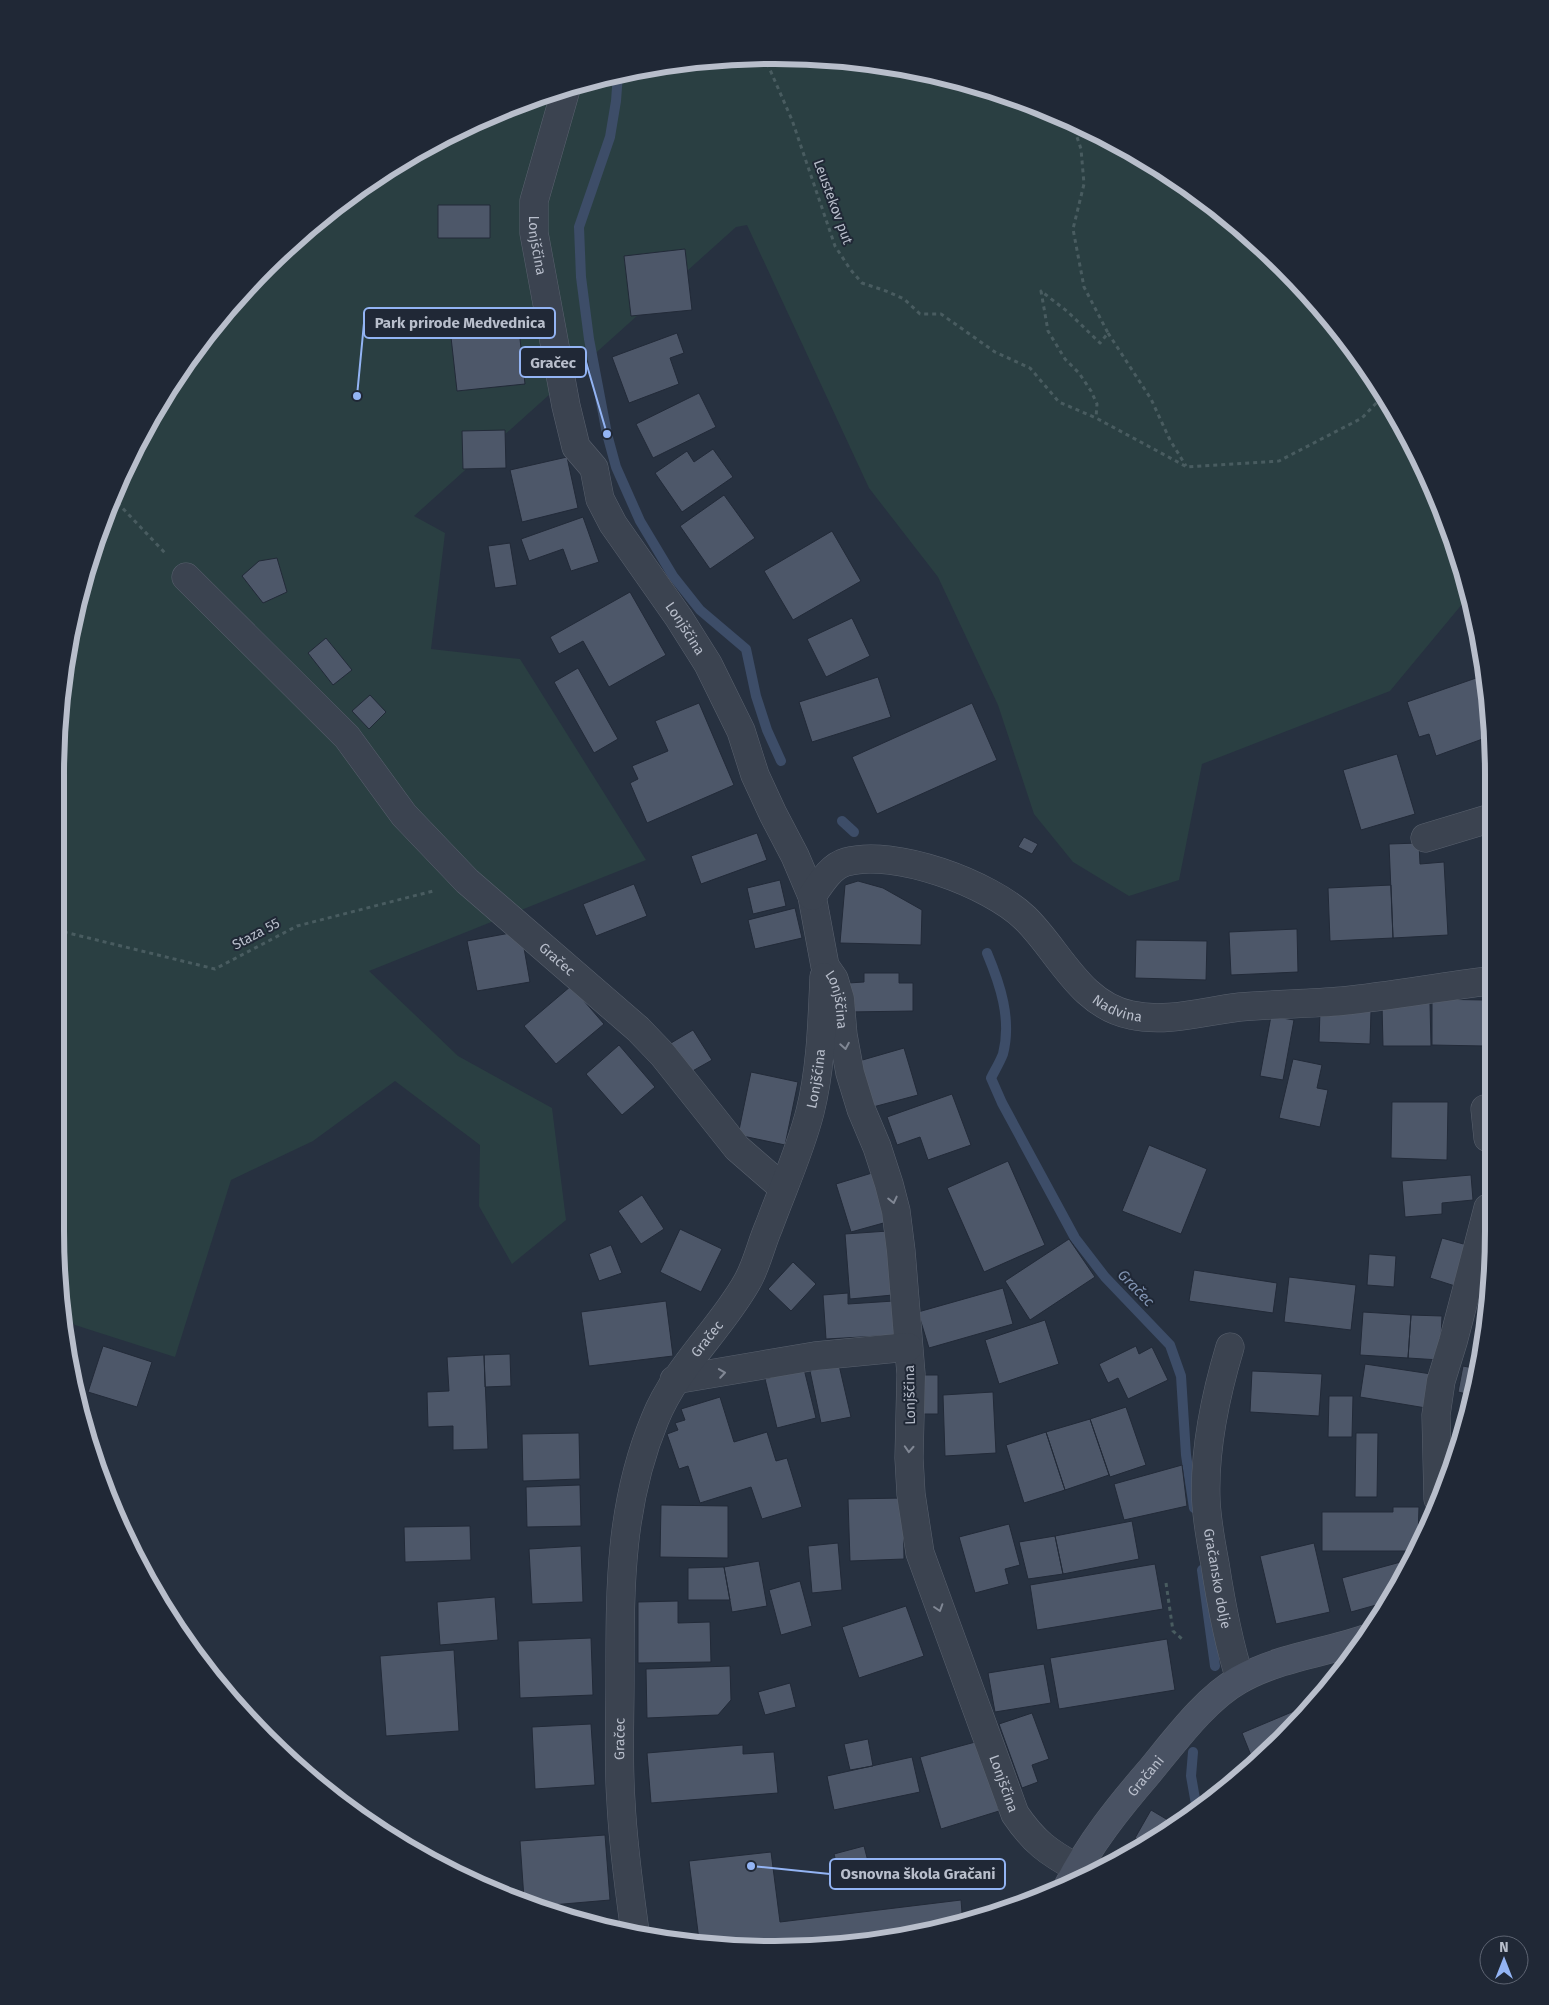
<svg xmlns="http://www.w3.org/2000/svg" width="1549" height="2005" font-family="'Fira Sans',sans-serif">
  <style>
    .green { fill: #2a3f42 }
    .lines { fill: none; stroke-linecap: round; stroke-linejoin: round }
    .stream { stroke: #3d4d68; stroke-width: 10 }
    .building { fill: #4d5769; stroke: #222a38 }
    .street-casing { stroke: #59616e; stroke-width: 29 }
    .secondary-casing { stroke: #59616e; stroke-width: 29 }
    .path { stroke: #495c60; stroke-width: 3; stroke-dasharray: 4 4; stroke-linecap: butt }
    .street { stroke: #3b4350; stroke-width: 28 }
    .secondary { stroke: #495263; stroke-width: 28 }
    .oneway { stroke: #808794 }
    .labels { text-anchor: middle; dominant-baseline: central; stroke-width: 4; stroke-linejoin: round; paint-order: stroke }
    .street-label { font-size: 14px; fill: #b8becb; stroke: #202836 }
    .water-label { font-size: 15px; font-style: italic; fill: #8093b1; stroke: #202836 }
    .rim { fill: none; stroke: #b8becb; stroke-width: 6 }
    .leader { fill: none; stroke: #93b4f4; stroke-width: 2 }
    .callout-dot { fill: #93b4f4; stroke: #202836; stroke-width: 2 }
    .callout { fill: #202836; stroke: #93b4f4; stroke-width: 2 }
    .callout-label { font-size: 15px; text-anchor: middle; font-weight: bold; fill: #b8becb }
  </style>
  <rect width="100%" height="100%" fill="#273140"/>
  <path class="green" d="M 775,55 L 915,69 L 1050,110 L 1174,176 L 1283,266 L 1373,375 L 1456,543 L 1468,597 L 1390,691 L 1202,764 L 1179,880 L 1129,896 L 1073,862 L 1034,814 L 998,705 L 938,577 L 869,488 L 747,225 L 736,227 L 414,516 L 445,533 L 431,649 L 520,659 L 646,860 L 369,971 L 458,1056 L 552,1108 L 566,1220 L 512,1264 L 479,1206 L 480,1145 L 395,1081 L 313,1141 L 231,1180 L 175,1357 L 75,1325 L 66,1316 L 55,1230 L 57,728 L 93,543 L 129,456 L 204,336 L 300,234 L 375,176 L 499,110 L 634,69 Z"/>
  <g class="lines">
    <path class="stream" d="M 618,74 L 616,101 L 610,137 L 579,227 L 581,277 L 589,339 L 607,434 L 616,467 L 640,521 L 673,576 L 700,610 L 746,649 L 756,696 L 767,730 L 781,761
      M 842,821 L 854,832
      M 987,953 C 1000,984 1012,1019 1003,1054 C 1000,1062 995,1070 991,1078 L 1002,1103 L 1075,1238 L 1105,1277 L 1170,1345 L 1181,1376 L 1186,1455 L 1194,1508
      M 1202,1570 L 1215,1666
      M 1193,1752 L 1191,1776 L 1197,1810"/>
  </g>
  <path class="building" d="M 438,205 L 490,205 L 490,238 L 438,238 Z
    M 685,249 L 692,310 L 631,316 L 624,256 Z
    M 518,321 L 525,384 L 457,391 L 450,328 Z
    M 677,333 L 684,353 L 670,358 L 679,384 L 629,403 L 612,357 Z
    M 699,393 L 716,427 L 653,458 L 636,424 Z
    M 505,430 L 506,468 L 463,469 L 462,431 Z
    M 713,449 L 733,477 L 682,512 L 655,473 L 687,451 L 694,462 Z
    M 567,457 L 578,508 L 522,522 L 510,470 Z
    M 724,495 L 755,538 L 710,569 L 680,526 Z
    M 583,517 L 599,562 L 571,571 L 563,549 L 529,561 L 521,539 Z
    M 832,531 L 861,581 L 793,620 L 764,571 Z
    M 510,543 L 517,585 L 495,588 L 488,546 Z
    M 277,558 L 287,592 L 263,603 L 242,576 L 259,561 Z
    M 630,592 L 666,655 L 609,687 L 583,641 L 559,654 L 550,637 Z
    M 852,618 L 870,656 L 826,677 L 807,639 Z
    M 326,638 L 352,670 L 333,685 L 308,653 Z
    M 578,668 L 618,739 L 594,753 L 554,682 Z
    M 878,677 L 891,717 L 812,742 L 799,702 Z
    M 1479,677 L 1488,703 L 1488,737 L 1436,756 L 1429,734 L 1419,737 L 1407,702 Z
    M 370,695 L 386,712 L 369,729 L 352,711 Z
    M 699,703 L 734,785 L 647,823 L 630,783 L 638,779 L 632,766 L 668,751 L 655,721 Z
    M 972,703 L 997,760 L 877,814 L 852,757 Z
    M 1397,754 L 1415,814 L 1361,830 L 1343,770 Z
    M 757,833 L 767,860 L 701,884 L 691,856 Z
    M 1024,837 L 1038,844 L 1032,854 L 1018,847 Z
    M 1419,843 L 1420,864 L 1444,862 L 1448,935 L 1393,938 L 1389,844 Z
    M 780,880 L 786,906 L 753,914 L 747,888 Z
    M 858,881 L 883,888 L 922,910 L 921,945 L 840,943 L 845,885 Z
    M 634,884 L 647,916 L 596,936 L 583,904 Z
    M 1391,885 L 1393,938 L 1330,941 L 1328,888 Z
    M 795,908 L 802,938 L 755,949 L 748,920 Z
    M 1297,929 L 1298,972 L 1231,975 L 1229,932 Z
    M 521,931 L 530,982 L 477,991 L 467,941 Z
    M 1136,940 L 1207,941 L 1206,980 L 1135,978 Z
    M 864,973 L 899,973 L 899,983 L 913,983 L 913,1011 L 848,1012 L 848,983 L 864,982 Z
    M 571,986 L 604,1024 L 556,1064 L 524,1026 Z
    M 1432,999 L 1484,1000 L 1484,1046 L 1432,1045 Z
    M 1430,1003 L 1431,1046 L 1383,1046 L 1382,1004 Z
    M 1320,1010 L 1371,1011 L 1370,1044 L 1319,1042 Z
    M 1271,1016 L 1294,1020 L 1283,1080 L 1260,1076 Z
    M 693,1030 L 712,1060 L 689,1073 L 671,1043 Z
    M 619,1045 L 655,1087 L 622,1115 L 586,1074 Z
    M 904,1048 L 918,1095 L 873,1107 L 859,1061 Z
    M 1293,1059 L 1322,1065 L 1317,1088 L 1328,1090 L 1320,1127 L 1279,1118 Z
    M 751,1072 L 798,1082 L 785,1145 L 738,1135 Z
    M 952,1094 L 971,1145 L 928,1160 L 920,1137 L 897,1145 L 887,1117 Z
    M 1392,1102 L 1448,1102 L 1447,1160 L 1391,1158 Z
    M 1149,1145 L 1207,1169 L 1181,1234 L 1122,1211 Z
    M 1008,1161 L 1045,1245 L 984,1272 L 947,1188 Z
    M 872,1173 L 887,1222 L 851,1232 L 836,1184 Z
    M 1471,1175 L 1473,1200 L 1442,1203 L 1442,1214 L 1405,1217 L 1402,1181 Z
    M 642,1195 L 664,1229 L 641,1244 L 618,1211 Z
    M 680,1229 L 722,1249 L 701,1292 L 660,1272 Z
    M 888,1231 L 893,1295 L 850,1299 L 845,1234 Z
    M 1442,1238 L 1467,1245 L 1455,1286 L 1430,1278 Z
    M 1069,1239 L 1095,1277 L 1030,1320 L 1005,1281 Z
    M 611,1245 L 622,1273 L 599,1281 L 589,1254 Z
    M 1369,1254 L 1396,1256 L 1394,1287 L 1367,1285 Z
    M 793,1262 L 816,1284 L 791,1311 L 768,1289 Z
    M 1194,1270 L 1277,1283 L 1273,1313 L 1189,1301 Z
    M 1289,1277 L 1356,1285 L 1351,1330 L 1284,1322 Z
    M 1003,1288 L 1013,1324 L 929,1348 L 918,1312 Z
    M 848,1293 L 848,1304 L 894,1301 L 897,1335 L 826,1339 L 823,1295 Z
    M 666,1301 L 673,1356 L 589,1366 L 581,1312 Z
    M 1363,1312 L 1411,1315 L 1408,1358 L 1360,1355 Z
    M 1411,1315 L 1442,1316 L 1440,1360 L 1408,1358 Z
    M 1045,1320 L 1059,1364 L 999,1384 L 985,1340 Z
    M 103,1346 L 152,1362 L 137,1407 L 88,1392 Z
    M 1136,1346 L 1139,1354 L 1152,1347 L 1168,1380 L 1128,1399 L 1118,1378 L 1108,1383 L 1099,1364 Z
    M 510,1354 L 511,1386 L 485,1387 L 484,1355 Z
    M 484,1355 L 488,1449 L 453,1450 L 453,1426 L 428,1427 L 427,1392 L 449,1391 L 447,1357 Z
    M 1365,1364 L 1438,1375 L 1432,1409 L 1360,1397 Z
    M 839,1365 L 851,1417 L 821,1423 L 810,1371 Z
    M 1463,1366 L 1478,1369 L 1471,1395 L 1458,1392 Z
    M 804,1369 L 816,1418 L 777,1428 L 765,1379 Z
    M 1252,1371 L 1322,1374 L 1319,1416 L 1250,1412 Z
    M 921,1375 L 938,1375 L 938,1414 L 921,1414 Z
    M 993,1392 L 996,1453 L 945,1456 L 943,1395 Z
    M 1329,1396 L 1353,1396 L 1352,1437 L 1328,1437 Z
    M 720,1397 L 734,1442 L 767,1432 L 776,1461 L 787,1458 L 802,1507 L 762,1519 L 751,1487 L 700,1503 L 688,1466 L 679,1469 L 667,1434 L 678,1430 L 675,1423 L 685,1420 L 681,1409 Z
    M 1126,1407 L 1146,1465 L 1110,1477 L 1090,1419 Z
    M 1090,1419 L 1109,1475 L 1065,1490 L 1046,1432 Z
    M 1046,1432 L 1065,1490 L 1024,1503 L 1006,1445 Z
    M 579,1433 L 580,1479 L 523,1481 L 522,1434 Z
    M 1356,1433 L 1378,1433 L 1377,1497 L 1355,1497 Z
    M 1182,1465 L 1187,1506 L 1124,1520 L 1114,1484 Z
    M 580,1485 L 581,1526 L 527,1527 L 526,1487 Z
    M 903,1498 L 904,1559 L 850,1561 L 848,1499 Z
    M 661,1505 L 728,1506 L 728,1558 L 660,1557 Z
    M 1393,1507 L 1419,1507 L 1418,1538 L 1412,1551 L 1322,1551 L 1322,1512 L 1393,1512 Z
    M 1132,1521 L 1139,1559 L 1063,1574 L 1055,1536 Z
    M 1009,1524 L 1020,1565 L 1005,1569 L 1009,1584 L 975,1593 L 959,1537 Z
    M 470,1526 L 471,1560 L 405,1562 L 404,1527 Z
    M 1055,1536 L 1063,1574 L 1028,1579 L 1019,1542 Z
    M 838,1543 L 842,1590 L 812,1593 L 808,1546 Z
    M 1314,1543 L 1330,1612 L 1276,1624 L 1260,1556 Z
    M 581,1546 L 583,1602 L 532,1604 L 529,1549 Z
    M 1408,1560 L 1387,1602 L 1351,1612 L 1342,1578 Z
    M 759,1561 L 767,1606 L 732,1612 L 724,1567 Z
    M 1155,1564 L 1163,1609 L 1037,1630 L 1030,1585 Z
    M 724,1567 L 730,1600 L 688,1600 L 688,1568 Z
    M 800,1581 L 812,1626 L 781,1635 L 769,1590 Z
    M 495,1597 L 498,1640 L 440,1645 L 437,1602 Z
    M 678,1601 L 678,1623 L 710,1622 L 711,1662 L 638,1663 L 638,1602 Z
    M 906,1606 L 924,1656 L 859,1678 L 842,1627 Z
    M 591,1638 L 593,1695 L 520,1698 L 518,1641 Z
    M 1167,1639 L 1175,1690 L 1059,1709 L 1050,1658 Z
    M 454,1650 L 459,1731 L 386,1736 L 380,1656 Z
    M 1044,1664 L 1051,1703 L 995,1712 L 988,1673 Z
    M 730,1666 L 731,1700 L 718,1715 L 647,1718 L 646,1669 Z
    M 790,1683 L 796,1707 L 765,1715 L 758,1692 Z
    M 1299,1709 L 1302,1716 L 1283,1739 L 1254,1763 L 1242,1733 Z
    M 1032,1713 L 1049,1759 L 1032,1765 L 1038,1782 L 1022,1788 L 999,1724 Z
    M 591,1724 L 595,1785 L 535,1789 L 532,1727 Z
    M 868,1739 L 873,1766 L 850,1770 L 844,1744 Z
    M 979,1741 L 999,1811 L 941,1829 L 920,1757 Z
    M 743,1745 L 743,1754 L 774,1752 L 778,1793 L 651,1803 L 647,1753 Z
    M 912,1757 L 920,1792 L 834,1810 L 827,1776 Z
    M 1151,1810 L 1178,1826 L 1146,1844 L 1135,1838 Z
    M 605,1835 L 610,1900 L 540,1906 L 524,1899 L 520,1841 Z
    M 864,1846 L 871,1873 L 841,1881 L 834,1854 Z
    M 771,1852 L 780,1922 L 961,1900 L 963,1925 L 775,1950 L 699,1940 L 689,1861 Z"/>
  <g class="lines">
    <defs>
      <g id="street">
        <path id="s1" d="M 566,89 L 534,201 L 534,233 L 566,406 L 576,447 L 594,468 L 600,499 L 613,524 L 679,618 L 708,664 L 741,731 L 755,775 L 773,814 L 795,856 L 812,896 L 825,966 L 834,979 L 840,999 L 843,1035 L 850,1073 L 861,1109 L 877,1147 L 889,1184 L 896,1211 L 901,1251 L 911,1374 L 909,1458 L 911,1494 L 920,1553 L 1015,1814 C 1034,1842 1048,1852 1077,1868"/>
        <path id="s2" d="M 186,577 L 347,737 L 404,815 L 467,881 L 638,1029 L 663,1055 L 737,1148 L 783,1188"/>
        <path d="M 1425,838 L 1488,819"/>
        <path id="s3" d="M 812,896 C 821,883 831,866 846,862 C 894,848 990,884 1025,918 C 1059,951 1080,1005 1131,1015 C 1167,1023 1204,1011 1240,1007 C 1274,1004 1308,1004 1342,1001 C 1391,996 1439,987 1488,981"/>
        <path d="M 1485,1109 L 1488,1138"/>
        <path id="s4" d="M 1230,1347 C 1215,1397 1204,1448 1206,1500 C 1207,1522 1211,1543 1215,1564 C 1221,1603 1228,1641 1240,1679"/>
        <path d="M 674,1380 L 815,1356 L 908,1347"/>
        <path d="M 1438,1499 L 1436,1415 L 1441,1381 L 1453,1342 L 1488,1208"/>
        <path id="s5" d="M 635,1932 C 629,1888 623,1845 621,1802 C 618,1762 620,1721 620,1681 C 620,1589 619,1506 655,1419 C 676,1367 720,1330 747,1282 C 757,1265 761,1244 769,1226 C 783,1188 800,1151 810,1112 C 821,1068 822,1022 824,977"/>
      </g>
      <g id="secondary">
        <path id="s6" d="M 1068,1886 C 1090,1843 1118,1808 1149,1772 C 1174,1742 1205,1699 1239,1680 C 1277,1658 1324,1653 1365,1639"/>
      </g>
    </defs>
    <use href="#street" class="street-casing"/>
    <use href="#secondary" class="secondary-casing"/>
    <path class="path" d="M 764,56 L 792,120 L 835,246 L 850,269 L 862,283 L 886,291 L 904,299 L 920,314 L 941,314 L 995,352 L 1030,368 L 1059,402 L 1096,418 L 1187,467 L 1279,461 L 1362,418 L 1383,396
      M 1072,122 L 1081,149 L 1084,184 L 1073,229 L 1084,287 L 1108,333 L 1100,343 L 1068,312 L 1041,291 L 1048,331 L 1065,359 L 1079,373 L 1091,391 L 1097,404 L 1096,418
      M 1108,333 L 1151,399 L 1170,440 L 1186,466
      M 112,497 L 166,554
      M 56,930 L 215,969 L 297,926 L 433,891
      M 1166,1583 L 1173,1631 L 1182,1639"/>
    <use href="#street" class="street"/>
    <use href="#secondary" class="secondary"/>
  </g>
  <defs><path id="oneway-chevron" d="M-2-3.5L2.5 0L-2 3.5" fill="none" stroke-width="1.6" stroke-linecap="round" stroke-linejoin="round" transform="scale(1.25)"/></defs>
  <g class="oneway">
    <use href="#oneway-chevron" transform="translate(845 1046) rotate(80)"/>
    <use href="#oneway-chevron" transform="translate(893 1200) rotate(77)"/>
    <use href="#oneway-chevron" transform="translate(722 1373) rotate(-9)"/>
    <use href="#oneway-chevron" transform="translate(909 1449) rotate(93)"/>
    <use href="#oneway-chevron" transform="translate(939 1608) rotate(72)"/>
  </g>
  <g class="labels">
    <g class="street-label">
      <text transform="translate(833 202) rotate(70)">Leustekov put</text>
      <text stroke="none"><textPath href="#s1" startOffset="161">Lonjščina</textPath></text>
      <text stroke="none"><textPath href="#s1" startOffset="581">Lonjščina</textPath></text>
      <text transform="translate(256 934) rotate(-28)">Staza 55</text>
      <text stroke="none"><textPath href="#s2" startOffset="534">Gračec</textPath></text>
      <text stroke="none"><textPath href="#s1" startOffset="986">Lonjščina</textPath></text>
      <text stroke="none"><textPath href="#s3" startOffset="374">Nadvina</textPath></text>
      <text stroke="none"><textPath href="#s5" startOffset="899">Lonjšćina</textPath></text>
      <text stroke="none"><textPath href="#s5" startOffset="614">Gračec</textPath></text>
      <text transform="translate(910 1395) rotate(-91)">Lonjščina</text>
      <text stroke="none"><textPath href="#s4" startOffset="235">Gračansko dolje</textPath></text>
      <text stroke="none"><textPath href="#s5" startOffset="194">Gračec</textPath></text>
      <text stroke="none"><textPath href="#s6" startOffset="135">Gračani</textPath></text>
      <text stroke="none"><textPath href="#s1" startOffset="1795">Lonjščina</textPath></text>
    </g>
    <g class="water-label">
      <text transform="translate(1136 1288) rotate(46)">Gračec</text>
    </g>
  </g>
  <path d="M0 0H1549V2005H0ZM774 64H775A710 710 0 0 1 1485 774V1231A710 710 0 0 1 775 1941H774A710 710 0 0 1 64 1231V774A710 710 0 0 1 774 64Z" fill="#202836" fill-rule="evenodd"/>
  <path class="rim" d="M774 64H775A710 710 0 0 1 1485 774V1231A710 710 0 0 1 775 1941H774A710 710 0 0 1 64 1231V774A710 710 0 0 1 774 64Z"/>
  <path class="leader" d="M357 396L364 323M607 434L586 362M751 1866L830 1874"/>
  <g class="callout-dot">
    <circle cx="357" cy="396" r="5"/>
    <circle cx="607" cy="434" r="5"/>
    <circle cx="751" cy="1866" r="5"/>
  </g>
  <g class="callout">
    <rect x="364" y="308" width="191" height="30" rx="5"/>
    <rect x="520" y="347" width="66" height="30" rx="5"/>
    <rect x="830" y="1859" width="175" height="30" rx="5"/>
  </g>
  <g class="callout-label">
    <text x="460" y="328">Park prirode Medvednica</text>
    <text x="553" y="368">Gračec</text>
    <text x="918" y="1879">Osnovna škola Gračani</text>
  </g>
  <g transform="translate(1504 1960)"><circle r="24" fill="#202836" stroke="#5d6472"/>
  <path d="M0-4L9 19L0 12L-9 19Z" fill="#93b4f4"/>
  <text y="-8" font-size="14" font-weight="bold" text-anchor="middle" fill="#b8becb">N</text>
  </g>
</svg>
